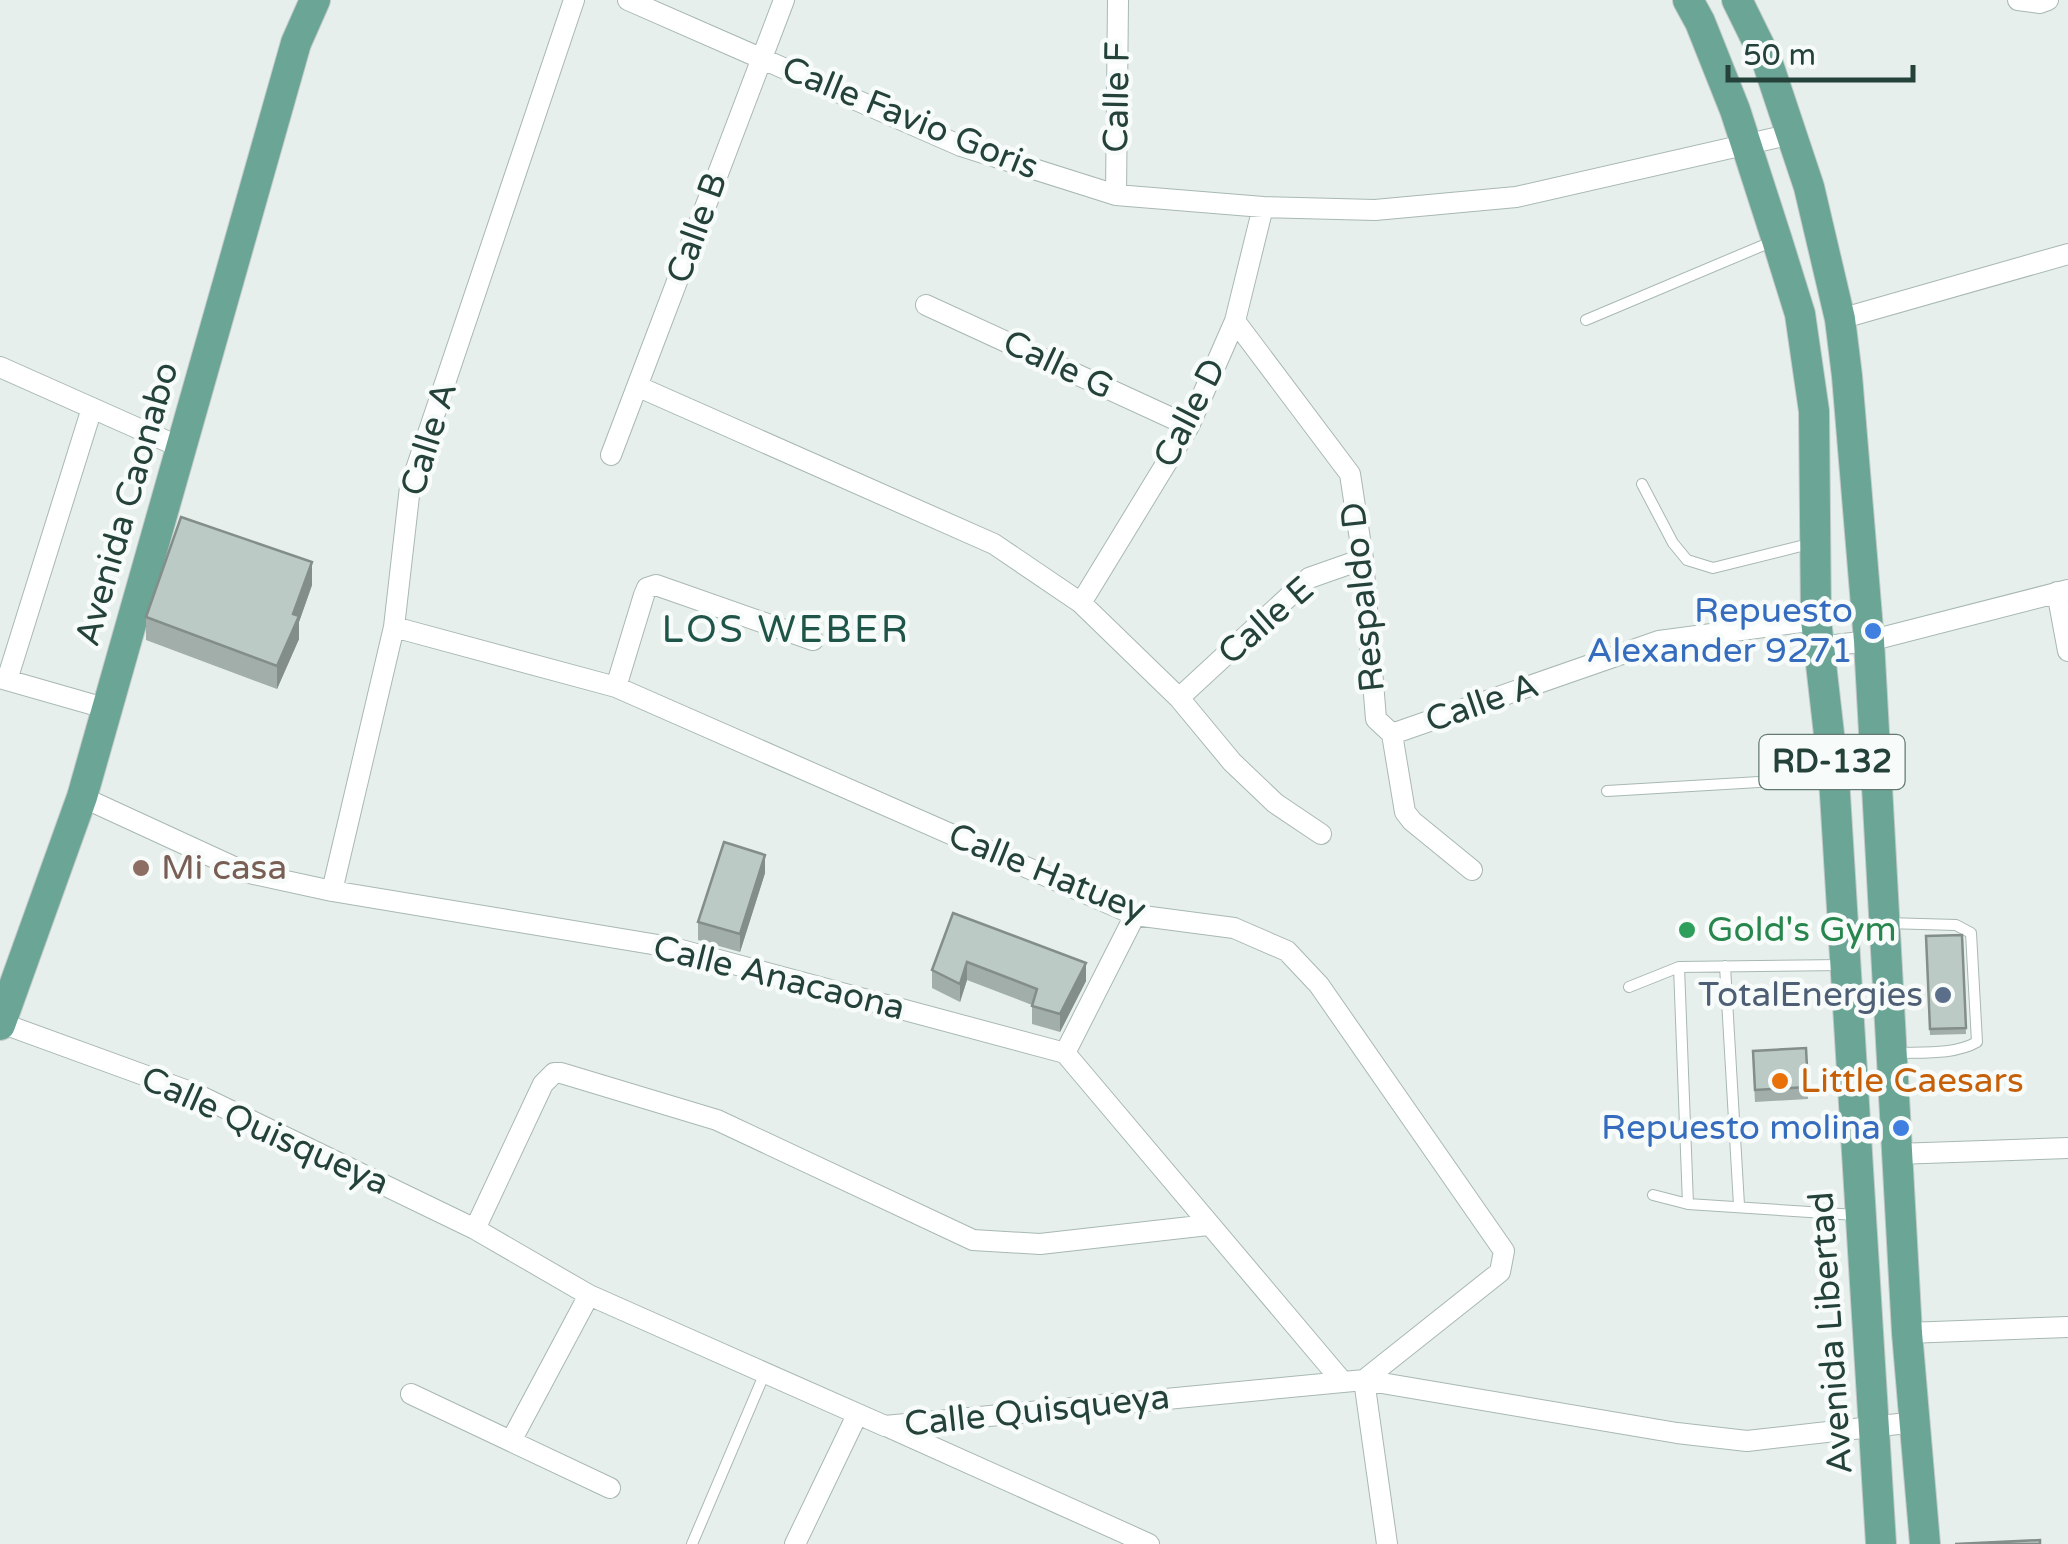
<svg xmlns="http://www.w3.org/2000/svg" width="2068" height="1544" font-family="'Varela Round',sans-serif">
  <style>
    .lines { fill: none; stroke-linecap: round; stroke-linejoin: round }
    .lane-casing { stroke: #a8b8b2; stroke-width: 12 }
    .street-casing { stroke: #a8b8b2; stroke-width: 22 }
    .primary-casing { stroke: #c2cac8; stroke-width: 32 }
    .lane { stroke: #fff; stroke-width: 10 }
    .street { stroke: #fff; stroke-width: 20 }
    .primary { stroke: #6aa596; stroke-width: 30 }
    .wall { fill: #a1aea9 }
    .shaded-wall { fill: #838d89 }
    .building { fill: #bbcac4; stroke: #838d89; stroke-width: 2.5 }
    .shop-dot { fill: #3f7fe0; stroke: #f7fbf9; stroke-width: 4 }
    .education-dot { fill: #8d6e63; stroke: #f7fbf9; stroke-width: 4 }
    .leisure-dot { fill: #2e9e5b; stroke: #f7fbf9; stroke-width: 4 }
    .service-dot { fill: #5c6f8a; stroke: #f7fbf9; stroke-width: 4 }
    .food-dot { fill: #e8710a; stroke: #f7fbf9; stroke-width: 4 }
    .labels { text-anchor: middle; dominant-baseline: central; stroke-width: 9; stroke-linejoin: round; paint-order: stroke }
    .shield { fill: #f7fbf9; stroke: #637a73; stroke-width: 2.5 }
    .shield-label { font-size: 32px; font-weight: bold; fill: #24423a }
    .street-label { font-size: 35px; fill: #24423a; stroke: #f7fbf9 }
    .shop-label { font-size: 35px; fill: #366cbe; stroke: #f7fbf9; text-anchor: end }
    .education-label { font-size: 35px; fill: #785e54; stroke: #f7fbf9; text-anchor: start }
    .leisure-label { font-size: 35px; fill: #27864d; stroke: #f7fbf9; text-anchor: start }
    .service-label { font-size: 35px; fill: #4e5e75; stroke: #f7fbf9; text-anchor: end }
    .food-label { font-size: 35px; fill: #c56008; stroke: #f7fbf9; text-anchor: start }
    .neighbourhood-label { font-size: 38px; letter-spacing: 2.5px; fill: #1f5548; stroke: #f7fbf9 }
  </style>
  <rect width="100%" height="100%" fill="#e6efeb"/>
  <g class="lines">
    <defs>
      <path id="lane" d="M 1586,320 L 1771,242
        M 1642,484 L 1673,543 L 1687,560 L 1713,568 L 1813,543
        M 1607,791 L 1828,778
        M 1886,923 L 1956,925 L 1971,933 L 1977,1042 C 1954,1055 1922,1052 1896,1053
        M 1725,966 L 1739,1205
        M 1679,967 L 1688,1204
        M 1629,987 L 1679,967 L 1843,965
        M 1653,1195 L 1688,1204 L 1856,1215
        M 692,1544 L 764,1375"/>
      <path id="street" d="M 628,0 L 961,146 L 1116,195 L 1263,207 L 1375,210 L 1516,197 L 1792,134
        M 2018,0 L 2040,3 L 2048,0
        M 1116,195 L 1118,0
        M 926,305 L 1189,426
        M 1840,319 L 2068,254
        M 1235,321 L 1350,474 L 1363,559 L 1376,719 L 1392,734 L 1659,641 L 1816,620
        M 0,367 L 182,448
        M 639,387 L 994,544 L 1081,603 L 1179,698 L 1232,762 L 1275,803 L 1321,834
        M 611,455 L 784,0
        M 2057,592 L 2068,651
        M 1081,603 L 1189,426 L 1235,321 L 1263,207
        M 394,627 L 616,687 L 1135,915 L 1234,928 L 1287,951 L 1319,985 L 1504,1251 L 1500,1272 L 1364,1380 L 1387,1544
        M 1818,647 L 1869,641 L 2068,590
        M 0,678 L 108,709
        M 7,680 L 92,408
        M 616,687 L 644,595 L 647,588 L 656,585 L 813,640
        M 1179,698 L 1309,578 L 1363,559
        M 1392,734 L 1405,812 L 1412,821 L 1472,870
        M 82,797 L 245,872 L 332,891 L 670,947 L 1065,1053 L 1342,1381
        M 332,891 L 394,627 L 410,487 L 574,0
        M 1,1023 L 196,1094 L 475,1229 L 589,1295 L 885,1426 L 1364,1380 L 1677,1433 L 1747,1441 L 1916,1422
        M 1065,1053 L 1135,915
        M 1896,1154 L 2068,1148
        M 475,1229 L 543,1084 L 554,1073 L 561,1073 L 717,1120 L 973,1240 L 1040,1244 L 1208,1225
        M 1907,1333 L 2068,1327
        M 411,1394 L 610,1488
        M 886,1426 L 1149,1544
        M 511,1441 L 589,1295
        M 795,1544 L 857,1415"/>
      <path id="primary" d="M 1688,0 L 1700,22 L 1735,110 L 1777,240 L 1800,314 L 1814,411 L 1816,620 L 1834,778 L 1881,1544
        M 1737,0 L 1767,61 L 1809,187 L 1840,319 L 1847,376 L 1869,641 L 1907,1333 L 1925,1544
        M 0,1025 L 82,797 L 296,43 L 315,0"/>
    </defs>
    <use href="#lane" class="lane-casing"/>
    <use href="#street" class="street-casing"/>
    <use href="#primary" class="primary-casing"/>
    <use href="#lane" class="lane"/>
    <use href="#street" class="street"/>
    <use href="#primary" class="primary"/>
  </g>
  <path class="wall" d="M 312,585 L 299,622 L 299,639 L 277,689 L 146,640 L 146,617 Z
    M 765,873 L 740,952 L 698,940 L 698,922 Z
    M 953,913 L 1086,981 L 1060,1032 L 1032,1024 L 1032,1005 L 967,980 L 960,1002 L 932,988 L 932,970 Z
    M 1962,935 L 1966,1034 L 1930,1035 L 1926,936 Z
    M 1806,1048 L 1808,1099 L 1755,1102 L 1753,1063 Z"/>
  <path class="shaded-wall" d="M 312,562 L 312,585 L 299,622 L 299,639 L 277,689 L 277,666 L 293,614 Z
    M 765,855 L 765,873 L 740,952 L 740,934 Z
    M 967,962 L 967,980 L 960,1002 L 960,984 Z
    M 1086,963 L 1086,981 L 1060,1032 L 1060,1014 Z"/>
  <path class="building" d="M 181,517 L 312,562 L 293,614 L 299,616 L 277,666 L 146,617 Z
    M 724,842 L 765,855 L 740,934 L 698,922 Z
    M 953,913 L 1086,963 L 1060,1014 L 1032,1006 L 1037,989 L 967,962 L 960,984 L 932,970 Z
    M 1962,935 L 1966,1028 L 1930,1029 L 1926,936 Z
    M 1806,1048 L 1808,1087 L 1755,1090 L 1753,1051 Z
    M 2040,1540 L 2040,1544 L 1955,1544 Z"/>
  <g class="shop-dot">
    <circle cx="1873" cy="631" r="10"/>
    <circle cx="1901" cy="1128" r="10"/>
  </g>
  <circle class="education-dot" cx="141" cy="868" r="10"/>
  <circle class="leisure-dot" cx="1687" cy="930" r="10"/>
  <circle class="service-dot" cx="1943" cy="995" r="10"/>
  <circle class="food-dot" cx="1780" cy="1081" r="10"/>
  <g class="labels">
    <rect class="shield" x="1759.5" y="735" width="145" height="54" rx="8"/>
    <g class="shield-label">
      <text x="1832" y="762">RD-132</text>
    </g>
    <g class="street-label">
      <text transform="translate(1117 97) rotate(-89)">Calle F</text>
      <text transform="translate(910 118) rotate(22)">Calle Favio Goris</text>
      <text transform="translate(697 228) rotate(-70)">Calle B</text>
      <text transform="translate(1058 365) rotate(25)">Calle G</text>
      <text transform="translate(1190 413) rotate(-63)">Calle D</text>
      <text transform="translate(429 439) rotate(-73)">Calle A</text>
      <text transform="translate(127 504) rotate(-74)">Avenida Caonabo</text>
      <text transform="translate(1363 597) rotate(-96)">Respaldo D</text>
      <text transform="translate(1266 621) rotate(-41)">Calle E</text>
      <text transform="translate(1482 703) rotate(-19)">Calle A</text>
      <text transform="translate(1047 873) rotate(22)">Calle Hatuey</text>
      <text transform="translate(779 978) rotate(14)">Calle Anacaona</text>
      <text transform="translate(265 1131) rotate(24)">Calle Quisqueya</text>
      <text transform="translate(1831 1333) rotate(-94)">Avenida Libertad</text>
      <text transform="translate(1037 1411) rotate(-6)">Calle Quisqueya</text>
    </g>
    <g class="shop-label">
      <text x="1853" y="611">Repuesto<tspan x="1853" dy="40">Alexander 9271</tspan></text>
      <text x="1881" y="1128">Repuesto molina</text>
    </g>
    <g class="education-label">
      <text x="161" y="868">Mi casa</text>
    </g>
    <g class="leisure-label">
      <text x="1707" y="930">Gold's Gym</text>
    </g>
    <g class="service-label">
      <text x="1923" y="995">TotalEnergies</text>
    </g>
    <g class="food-label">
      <text x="1800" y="1081">Little Caesars</text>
    </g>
    <g class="neighbourhood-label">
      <text x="786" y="630">LOS WEBER</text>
    </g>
  </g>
  <path d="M1728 65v15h185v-15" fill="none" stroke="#24423a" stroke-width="5"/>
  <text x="1743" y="65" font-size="30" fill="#24423a" stroke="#f7fbf9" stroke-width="8" paint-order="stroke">50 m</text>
</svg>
